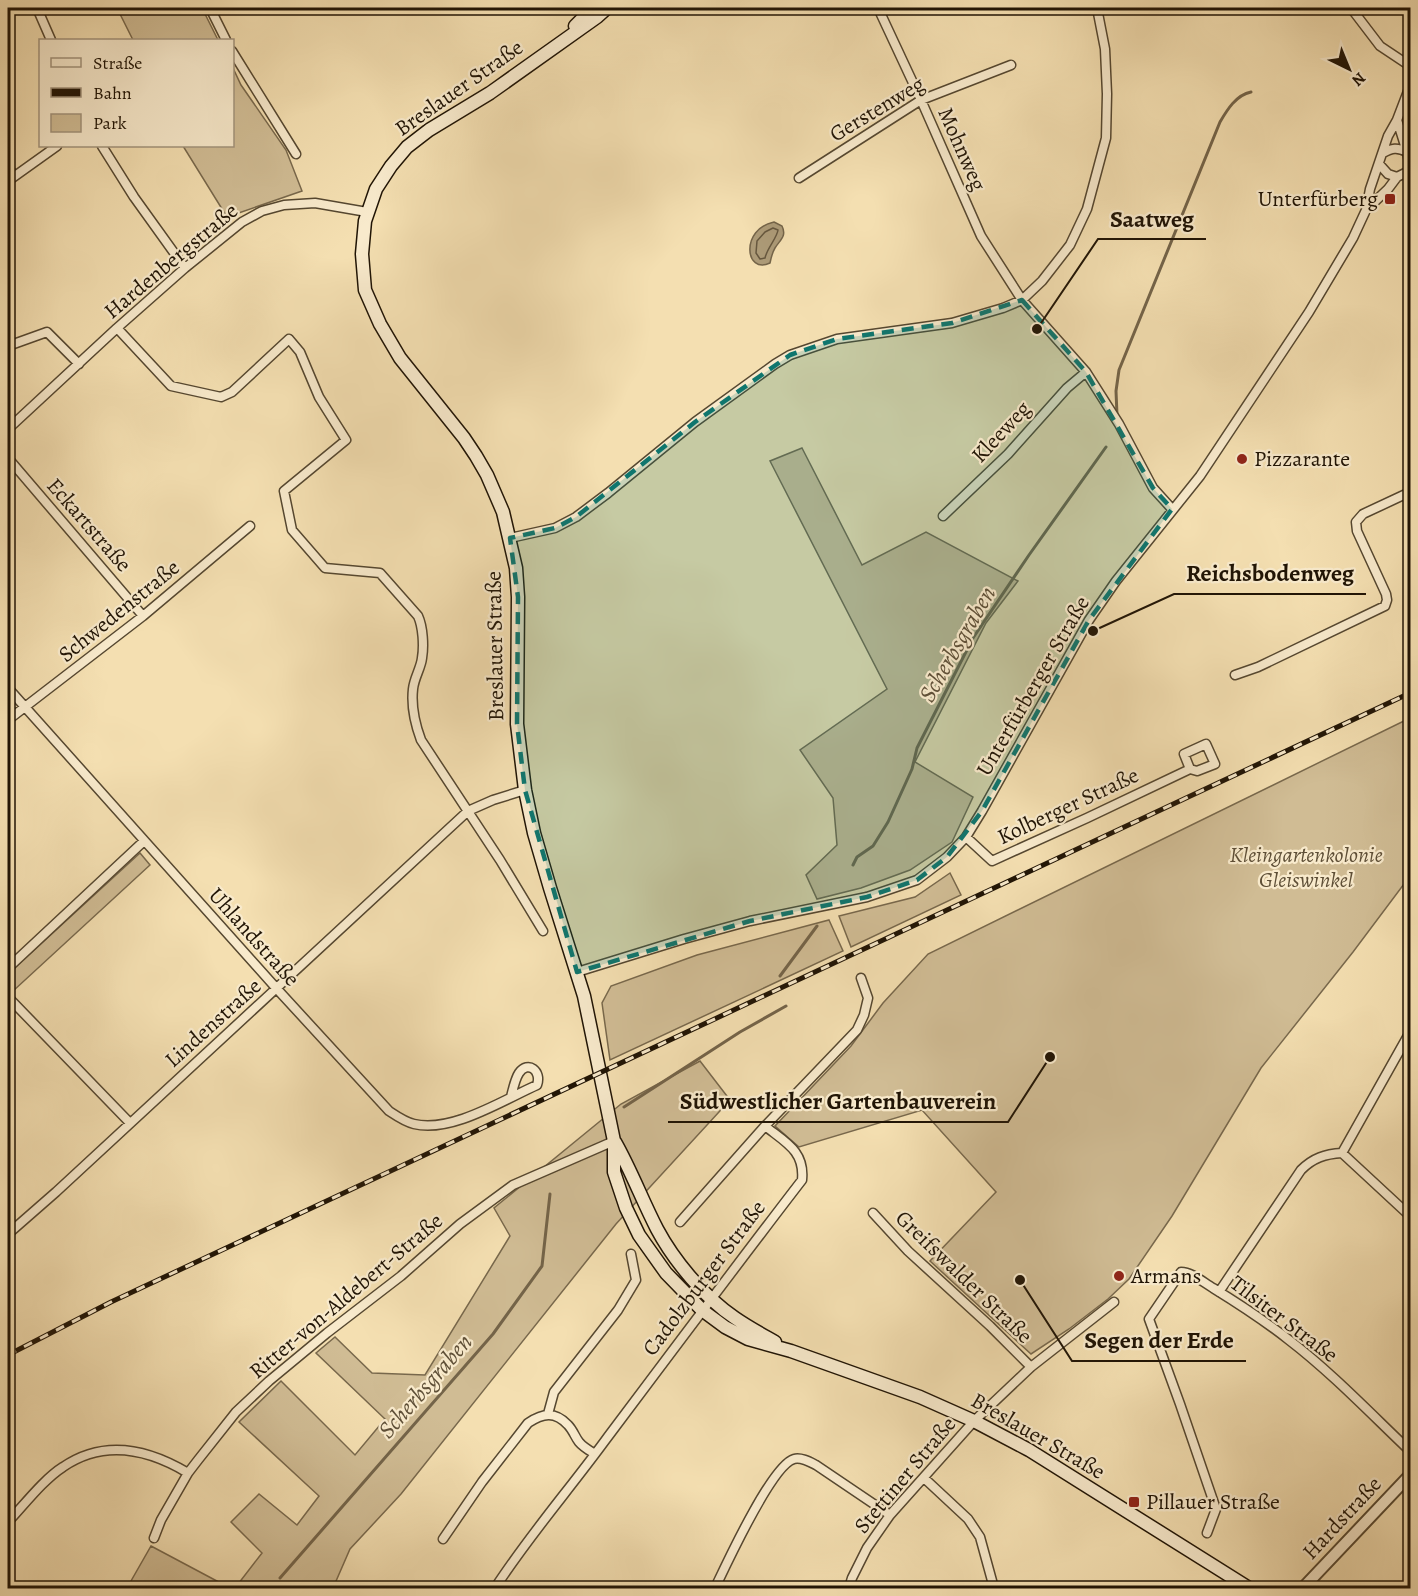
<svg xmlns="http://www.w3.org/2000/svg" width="1418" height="1596" font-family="Alegreya,serif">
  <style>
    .green { fill: #d0bc94; stroke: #78684c; stroke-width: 1.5 }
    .water { fill: #ac9a77; stroke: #746449; stroke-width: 1.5 }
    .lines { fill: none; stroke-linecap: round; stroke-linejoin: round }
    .shore { stroke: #66573e; stroke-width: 1.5 }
    .stream { stroke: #746449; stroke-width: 3 }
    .minor-casing { stroke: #554730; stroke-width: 11 }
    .tertiary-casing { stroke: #554730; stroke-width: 14 }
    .secondary-casing { stroke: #201405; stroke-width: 15 }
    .minor { stroke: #f8eacc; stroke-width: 8 }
    .tertiary { stroke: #f8eacc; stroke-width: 10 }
    .secondary { stroke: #f8eacc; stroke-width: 12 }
    .rail-casing { stroke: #201405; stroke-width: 5 }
    .rail { stroke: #f8eacc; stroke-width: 3; stroke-dasharray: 9; stroke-linecap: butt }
    .marked { fill: #0f766e; fill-opacity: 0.2; stroke: #0f766e; stroke-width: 4.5; stroke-dasharray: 12 8; stroke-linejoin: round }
    .poi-dot { fill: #8f2418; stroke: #f8eacc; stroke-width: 2 }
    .labels { text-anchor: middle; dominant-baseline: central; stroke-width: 4.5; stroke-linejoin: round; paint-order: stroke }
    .street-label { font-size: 22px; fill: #201405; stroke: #f8eacc }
    .poi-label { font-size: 22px; fill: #201405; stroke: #f8eacc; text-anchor: start }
    .park-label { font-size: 22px; font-style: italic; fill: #5e4f37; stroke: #f8eacc }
    .water-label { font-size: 24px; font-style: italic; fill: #5f5038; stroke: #f8eacc }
    .leader { fill: none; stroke: #201405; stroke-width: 2 }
    .callout-dot { fill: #201405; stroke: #f8eacc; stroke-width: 2 }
    .callout-label { font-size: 24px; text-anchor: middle; font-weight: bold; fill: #201405; stroke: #f8eacc; stroke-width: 4.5; stroke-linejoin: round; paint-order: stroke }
  </style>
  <rect width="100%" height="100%" fill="#f4dfb1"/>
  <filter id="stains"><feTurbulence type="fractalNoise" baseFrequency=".00333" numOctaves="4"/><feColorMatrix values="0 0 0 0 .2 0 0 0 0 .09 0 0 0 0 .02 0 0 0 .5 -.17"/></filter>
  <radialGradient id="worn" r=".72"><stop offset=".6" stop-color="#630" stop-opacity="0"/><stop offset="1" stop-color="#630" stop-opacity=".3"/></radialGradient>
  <path class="green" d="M 117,8 L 202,8 L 218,40 L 133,40 Z
    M 233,68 L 241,85 L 286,150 L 302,191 L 227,217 L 183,146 L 232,146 Z
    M 802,448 L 862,565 L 926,532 L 1018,581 L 986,623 L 915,762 L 973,797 L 952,842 L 910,870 L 861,888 L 817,899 L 806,875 L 837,845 L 833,798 L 800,750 L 887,689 L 770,461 Z
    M 1410,718 L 1410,876 L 1353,952 L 1261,1068 L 1172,1216 L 1129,1279 L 1108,1299 L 1069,1329 L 1031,1354 L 930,1261 L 996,1192 L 922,1110 L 799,1147 L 775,1126 L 851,1046 L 883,1003 L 928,954 Z
    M 140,853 L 150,865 L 12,992 L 8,987 L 8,974 Z
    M 950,873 L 961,895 L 851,947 L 839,916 L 915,897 Z
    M 829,920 L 843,951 L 610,1060 L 602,1003 L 611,986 L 697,955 Z
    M 700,1061 L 730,1100 L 616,1224 L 401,1494 L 350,1549 L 333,1588 L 235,1588 L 262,1553 L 231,1522 L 259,1494 L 297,1525 L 319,1496 L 239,1422 L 281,1381 L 355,1455 L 385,1419 L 316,1353 L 335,1337 L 372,1373 L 425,1375 L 510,1236 L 494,1208 L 621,1104 Z
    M 151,1546 L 230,1588 L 127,1588 Z"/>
  <path class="water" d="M 774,222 L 782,226 C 787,236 780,240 775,248 C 772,253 771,258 770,263 C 745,275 740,229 774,222 Z"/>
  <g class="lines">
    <path class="shore" d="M 773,228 L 778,230 C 777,238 767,248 765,258 L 760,259 L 756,253 L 757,241 L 765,232 Z"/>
    <path class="stream" d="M 1117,415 L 1116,391 L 1119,370 L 1220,122 C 1227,110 1236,95 1251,92
      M 853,865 L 857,857 L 873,846 L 888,822 L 912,769 L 917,748 L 973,638 L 1029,555 L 1106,447
      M 780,976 L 817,926
      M 624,1107 L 740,1032 L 786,1006
      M 280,1578 L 493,1334 L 542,1266 L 550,1194"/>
    <defs>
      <path id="minor" d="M 37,8 L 51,40
        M 210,8 L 226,40
        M 878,8 L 921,100 L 981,236 L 1022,300 L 1086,372 L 1119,424 L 1153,488 L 1172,509
        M 1351,8 L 1380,46 L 1410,66
        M 232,51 L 296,154
        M 1397,120 L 1407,152 L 1410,167
        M 102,146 L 134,197 L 185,268
        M 1383,153 C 1392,148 1397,147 1407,152
        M 1379,164 L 1388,174 L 1397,177
        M 8,167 L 14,176
        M 799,178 L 921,100 L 1011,65
        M 8,181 L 57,146
        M 1367,209 L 1388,189 L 1397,177 L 1405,173 L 1410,169
        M 117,328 L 171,386 L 221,397 L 232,392 L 289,339 L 300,352 L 319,397 L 346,440 L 284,491 L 292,530 L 325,568 L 380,573 L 418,616 C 423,627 424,646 422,658 C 421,668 414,678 413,689 C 411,707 415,724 421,740 L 500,860 L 543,931
        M 8,346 L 47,332 L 79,364
        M 8,429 L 117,328 L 185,268 L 242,222 L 262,211 L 284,205 L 315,203 L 367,212
        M 8,458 L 143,616
        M 943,516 L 1008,454 L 1067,388 L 1086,372
        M 510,538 L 555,528 L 576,517 L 608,493 L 695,422 L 775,364 L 790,355 L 837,339 L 952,323 L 1003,308 L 1022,300 L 1042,281 L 1070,245 L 1087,209 L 1106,138 L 1107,94 L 1105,49 L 1097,8
        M 1235,675 L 1258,667 L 1385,606 L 1387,600 L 1386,594 L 1357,531 L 1356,522 L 1363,514 L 1410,492
        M 8,688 L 277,989 L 389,1111 C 398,1117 405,1122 414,1124 C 452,1133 503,1100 537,1085 C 542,1071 528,1060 519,1073 C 515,1079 513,1089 511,1097
        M 8,720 L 143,616 L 250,526
        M 966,837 L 992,861 L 1087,818 L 1190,769 L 1197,771 L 1215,764 L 1206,744 L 1184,754 L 1190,769
        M 8,968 L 144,841
        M 577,972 L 684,939 L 750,921 L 867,897 L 917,880 L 947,857 L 966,837 L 982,811 L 1089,620 L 1116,581 L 1200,476 L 1309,312 L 1353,238 L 1366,210 L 1370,189 L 1388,136 L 1397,120 L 1410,86
        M 8,997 L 130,1123
        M 1342,1153 L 1410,1216
        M 873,1213 L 908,1251 L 990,1326 L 1031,1367
        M 680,1222 L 765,1126 L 857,1030 L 864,1015 L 868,998 L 861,978
        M 8,1234 L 56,1192 L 468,811 L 493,800 L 525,790
        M 1219,1292 L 1301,1170 C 1313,1158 1325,1154 1342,1153 L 1410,1032
        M 548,1414 L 554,1392 L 618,1310 L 636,1280 L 631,1254
        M 924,1478 L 968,1519 L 980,1537 L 994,1588
        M 8,1522 C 24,1505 44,1479 63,1467 C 104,1439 148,1449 188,1473
        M 1207,1533 L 1216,1509 L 1180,1404 L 1149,1319 L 1181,1272 C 1192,1272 1204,1283 1213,1288 C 1239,1304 1265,1321 1289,1340 C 1332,1373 1371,1414 1410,1451
        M 154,1538 L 161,1520 L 188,1473 L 198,1460 L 236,1412 L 269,1381 L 327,1333 L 401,1276 L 460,1224 L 513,1185 L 614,1141
        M 443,1539 L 482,1482 L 528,1423 C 543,1413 555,1411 568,1425 C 573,1430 575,1437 579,1442 C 583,1447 590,1451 595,1454
        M 495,1588 C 528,1537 568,1491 604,1442 C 670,1354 735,1267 802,1180 C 805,1151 785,1142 765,1126
        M 715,1588 C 726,1565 772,1465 794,1459 C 801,1457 810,1462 816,1465 L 890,1515
        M 849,1588 L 852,1578 L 867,1548 L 890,1515 L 974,1421 L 1031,1367 L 1114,1302"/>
      <path id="tertiary" d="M 1303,1588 L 1410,1475"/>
      <path id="secondary" d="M 607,8 L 597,17 L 490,93 L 429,130 L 407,147 L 391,166 L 376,189 L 365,221 L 362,254 L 365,290 L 380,324 L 400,358 L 464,438 L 476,456 L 487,475 L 503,512 L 516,568 L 518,597 L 517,724 L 525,790 L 534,833 L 550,888 L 584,996 L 614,1141 L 614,1172 L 626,1208 L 639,1235 L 666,1273 L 702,1310 L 725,1327 L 748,1339 L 791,1351 L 864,1377 L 920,1397 L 974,1421 L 1029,1450 L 1249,1588
        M 575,26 L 593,8
        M 615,1142 C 631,1170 642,1200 657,1229 C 674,1261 705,1298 735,1318 C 748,1327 761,1334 775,1342"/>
    </defs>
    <use href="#minor" class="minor-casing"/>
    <use href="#tertiary" class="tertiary-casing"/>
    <use href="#secondary" class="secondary-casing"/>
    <use href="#minor" class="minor"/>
    <use href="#tertiary" class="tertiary"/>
    <use href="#secondary" class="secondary"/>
    <defs>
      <path id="rail" d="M 8,1355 L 111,1302 L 1410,693"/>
    </defs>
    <use href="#rail" class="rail-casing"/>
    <use href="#rail" class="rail"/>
  </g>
  <path class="marked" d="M 1022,300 L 1086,372 L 1153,488 L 1172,509 L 1089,620 L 982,811 L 947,857 L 917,880 L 867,897 L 750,921 L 577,972 L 525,790 L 517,724 L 518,597 L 510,538 L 555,528 L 576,517 L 695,422 L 790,355 L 837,339 L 952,323 Z"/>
  <g class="poi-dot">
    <rect x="1384" y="193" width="12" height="12" rx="3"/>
    <circle cx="1242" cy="459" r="6"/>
    <circle cx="1119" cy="1276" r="6"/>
    <rect x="1128" y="1496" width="12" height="12" rx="3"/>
  </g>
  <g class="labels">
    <g class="street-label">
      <text transform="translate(459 88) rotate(-35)">Breslauer Straße</text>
      <text transform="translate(877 109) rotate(-31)">Gerstenweg</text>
      <text transform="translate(962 149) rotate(66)">Mohnweg</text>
      <text transform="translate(171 261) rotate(-40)">Hardenbergstraße</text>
      <text transform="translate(1001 432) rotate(-47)">Kleeweg</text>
      <text transform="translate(89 525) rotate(49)">Eckartstraße</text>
      <text transform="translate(119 611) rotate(-39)">Schwedenstraße</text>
      <text transform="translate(495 646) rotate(-91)">Breslauer Straße</text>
      <text transform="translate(1033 686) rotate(-60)">Unterfürberger Straße</text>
      <text transform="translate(1068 806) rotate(-25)">Kolberger Straße</text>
      <text transform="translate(254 937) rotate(48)">Uhlandstraße</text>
      <text transform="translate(213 1023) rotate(-42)">Lindenstraße</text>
      <text transform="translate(964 1277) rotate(44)">Greifswalder Straße</text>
      <text transform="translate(704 1278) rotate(-53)">Cadolzburger Straße</text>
      <text transform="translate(346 1296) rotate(-40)">Ritter-von-Aldebert-Straße</text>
      <text transform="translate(1284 1319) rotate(37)">Tilsiter Straße</text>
      <text transform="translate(1038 1436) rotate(30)">Breslauer Straße</text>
      <text transform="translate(905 1475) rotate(-50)">Stettiner Straße</text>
      <text transform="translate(1342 1518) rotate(-47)">Hardstraße</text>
    </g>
    <g class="poi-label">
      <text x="1378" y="199" text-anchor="end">Unterfürberg</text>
      <text x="1254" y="459">Pizzarante</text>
      <text x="1131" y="1276">Armans</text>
      <text x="1146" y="1502">Pillauer Straße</text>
    </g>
    <g class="park-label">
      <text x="1306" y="855">Kleingartenkolonie<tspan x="1306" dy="25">Gleiswinkel</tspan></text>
    </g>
    <g class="water-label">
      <text transform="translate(957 644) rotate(-60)">Scherbsgraben</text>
      <text transform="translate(425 1386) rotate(-49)">Scherbsgraben</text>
    </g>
  </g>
  <path class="leader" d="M1037 329L1098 239H1206M1093 631L1174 594H1366M1050 1057L1008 1122H668M1020 1280L1072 1361H1246"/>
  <g class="callout-dot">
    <circle cx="1037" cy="329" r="6"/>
    <circle cx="1093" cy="631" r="6"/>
    <circle cx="1050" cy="1057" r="6"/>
    <circle cx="1020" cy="1280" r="6"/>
  </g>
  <g class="callout-label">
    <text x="1152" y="227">Saatweg</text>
    <text x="1270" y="581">Reichsbodenweg</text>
    <text x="838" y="1109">Südwestlicher Gartenbauverein</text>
    <text x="1159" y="1348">Segen der Erde</text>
  </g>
  <rect width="1418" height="1596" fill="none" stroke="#f4dfb1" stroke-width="30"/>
  <rect x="9" y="9" width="1400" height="1578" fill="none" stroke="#201405" stroke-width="3"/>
  <rect x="15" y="15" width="1388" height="1566" fill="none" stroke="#201405" stroke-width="1.5"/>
  <rect x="39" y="39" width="195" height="108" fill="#f8eacc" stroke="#a2947c" stroke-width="1.5"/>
  <rect x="51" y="58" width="30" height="9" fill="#f8eacc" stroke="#a2947c" stroke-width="1.5"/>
  <text x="93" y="69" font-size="18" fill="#201405">Straße</text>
  <rect x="51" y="88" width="30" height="9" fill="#201405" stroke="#a2947c" stroke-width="1.5"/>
  <text x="93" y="99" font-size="18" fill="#201405">Bahn</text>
  <rect x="51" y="114" width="30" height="18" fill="#d0bc94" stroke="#a2947c" stroke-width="1.5"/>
  <text x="93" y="129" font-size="18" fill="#201405">Park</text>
  <g transform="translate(1349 69) rotate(137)" stroke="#f8eacc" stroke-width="4.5" paint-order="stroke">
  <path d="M0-4.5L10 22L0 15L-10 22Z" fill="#201405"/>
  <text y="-9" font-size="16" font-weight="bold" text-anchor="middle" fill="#201405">N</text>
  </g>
  <rect width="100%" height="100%" filter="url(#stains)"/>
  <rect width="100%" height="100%" fill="url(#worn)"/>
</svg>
